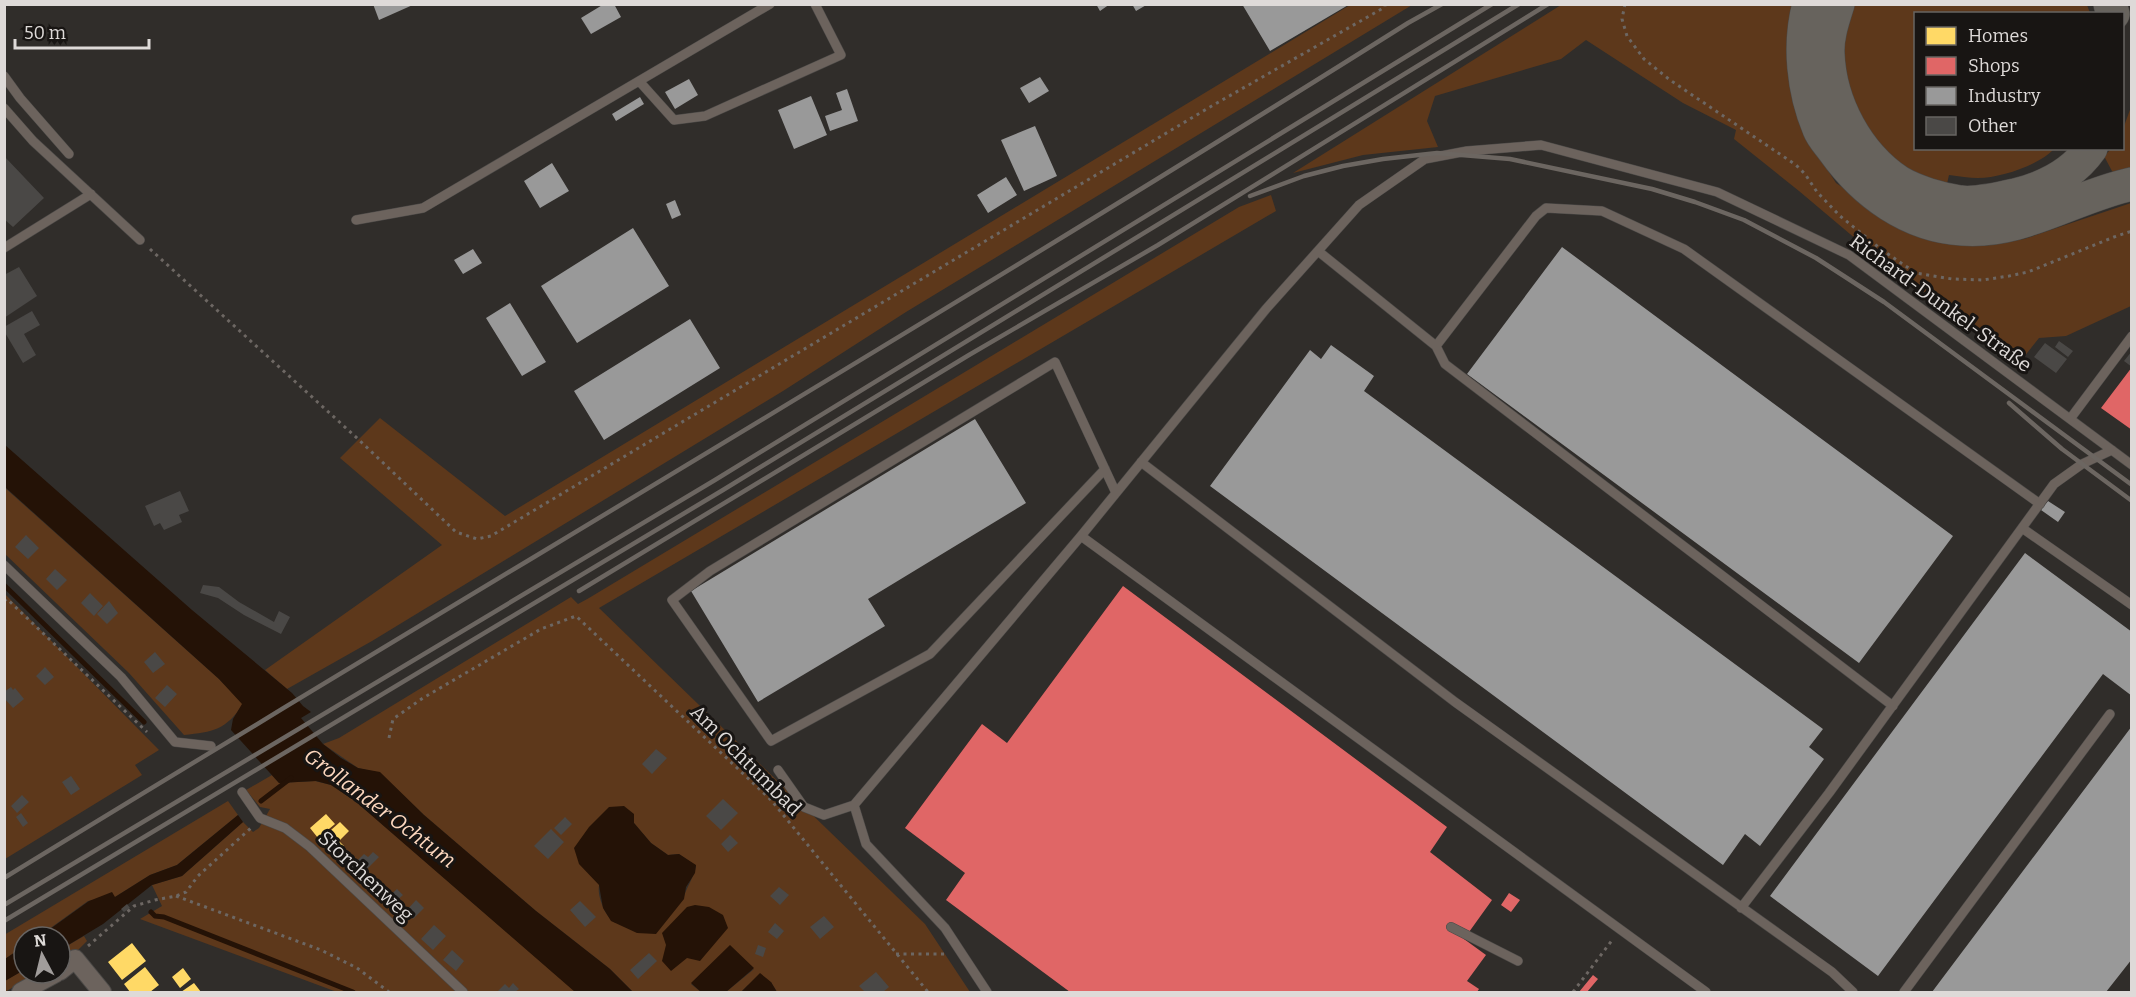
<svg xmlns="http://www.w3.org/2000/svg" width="2136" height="997" font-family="Bitter,serif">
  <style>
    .green { fill: #5d381b; fill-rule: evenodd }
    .water { fill: #241206 }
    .homes { fill: #ffd966 }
    .shops { fill: #e06666 }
    .industry { fill: #999 }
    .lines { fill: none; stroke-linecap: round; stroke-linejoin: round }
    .stream { stroke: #241206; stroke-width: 5 }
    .building { fill: #4a4846 }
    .service-casing { stroke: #4b4947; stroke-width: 10 }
    .minor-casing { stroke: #4b4947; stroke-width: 20 }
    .motorway-casing { stroke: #4b4947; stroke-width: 34 }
    .path { stroke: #6d6763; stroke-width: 3; stroke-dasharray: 3 4.5; stroke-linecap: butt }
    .service { stroke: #6c635d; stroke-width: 9 }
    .minor { stroke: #6c635d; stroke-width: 18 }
    .motorway { stroke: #67635d; stroke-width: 33 }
    .rail { stroke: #6c6661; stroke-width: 4.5 }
    .labels { text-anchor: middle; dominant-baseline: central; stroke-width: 6; stroke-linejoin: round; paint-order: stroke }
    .street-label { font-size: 20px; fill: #dedad8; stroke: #181513 }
    .water-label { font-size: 21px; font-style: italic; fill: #fcd7be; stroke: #181513 }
  </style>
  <rect width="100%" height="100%" fill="#302d2a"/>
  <path class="green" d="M 1350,5 L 1412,5 L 906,312 L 783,391 L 372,641 L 287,689 L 265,670 L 442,545 L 340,458 L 380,418 L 505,516 Z
    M 1561,5 L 1797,5 L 1813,147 L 1836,183 L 1889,218 L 1945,242 L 1983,246 L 2024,239 L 2131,203 L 2131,306 L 2066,336 L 2039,338 L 2020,362 L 1882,261 L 1799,191 L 1734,139 L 1736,130 L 1683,103 L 1586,40 L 1561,59 L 1435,96 L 1427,121 L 1438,147 L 1363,155 L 1293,173 Z
    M 1851,5 L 2087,5 L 2090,13 L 1916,14 L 1916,148 L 2054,149 C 2039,165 2001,178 1978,178 C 1969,178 1959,176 1949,175 L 1946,188 L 1894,164 L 1854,114 L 1840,45 Z
    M 2131,107 L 2131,169 L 2113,173 L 2104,156 L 2111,149 L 2122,148 L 2123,129 Z
    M 1271,195 L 1276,211 L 599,608 L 925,924 L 970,992 L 777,992 L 771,982 L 748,985 L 741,992 L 726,992 L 754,969 L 691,984 L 701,992 L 633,992 L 610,969 L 536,911 L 424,815 L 380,773 L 358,768 L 323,744 L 339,738 L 571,597 L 578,604 L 589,598 L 1239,207 ZM 634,823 L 651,843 L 668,855 L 679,854 L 696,866 C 694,878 686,887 683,900 L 616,923 C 606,919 597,896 599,886 C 600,877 628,833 634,823 Z
    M 4,487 L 219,679 L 243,704 C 226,730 213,732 184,735 L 129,673 L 5,554 Z
    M 5,594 L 159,750 L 135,765 L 142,775 L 5,859 Z
    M 272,775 L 279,783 L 315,781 L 331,785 L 355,801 L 576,992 L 337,992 L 140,919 L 162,906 L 152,885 L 182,876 L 243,822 L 253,832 L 259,828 L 270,809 L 260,807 L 246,790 Z
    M 228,801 L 238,815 L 177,865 L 150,875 L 115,897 L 88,901 L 38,937 L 24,937 L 24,946 L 5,959 L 4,935 Z
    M 84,936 L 87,941 L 77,951 L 60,960 L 60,950 Z
    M 24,970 L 24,973 L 37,973 L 5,992 L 4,981 Z"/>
  <path class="water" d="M 5,445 L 192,610 L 292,693 L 303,706 L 311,712 L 301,718 L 323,744 L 341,758 L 358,768 L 380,772 L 424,815 L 536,911 L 610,969 L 633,992 L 575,992 L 355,801 L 331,785 L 316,781 L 279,783 L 231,730 L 233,719 L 242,704 L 219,679 L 5,487 Z
    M 624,806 L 634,814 L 634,823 L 651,843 L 668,855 L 679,854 L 696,865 L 695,873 L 686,887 L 684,899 L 656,934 L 637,933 L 611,921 L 603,908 L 599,885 L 579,864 L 574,848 L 589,827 L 609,807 Z
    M 238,815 L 243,822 L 182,876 L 152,885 L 103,924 L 60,950 L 60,937 L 39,937 L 89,901 L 112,892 L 115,897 L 150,875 L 177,865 Z
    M 695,905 L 709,907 L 723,915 L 728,928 L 700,961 L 687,958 L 671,971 L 662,961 L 666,945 L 662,933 L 687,907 Z
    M 730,945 L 754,968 L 726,992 L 701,992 L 691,983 Z
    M 24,946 L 24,970 L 5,981 L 5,959 Z
    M 760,973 L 771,982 L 777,992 L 741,992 Z"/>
  <path class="homes" d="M 326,814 L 335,824 L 318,838 L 310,828 Z
    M 340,822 L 349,831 L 339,841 L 344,846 L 336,853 L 322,838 Z
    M 132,943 L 146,961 L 122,980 L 108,962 Z
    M 145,967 L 159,985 L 150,992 L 130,992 L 124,984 Z
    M 183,968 L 191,979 L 180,988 L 172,977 Z
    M 194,983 L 201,992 L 181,992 Z"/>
  <path class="shops" d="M 2132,367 L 2132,430 L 2101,408 Z
    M 1123,586 L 1447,827 L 1430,852 L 1492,900 L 1464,939 L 1486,955 L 1467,981 L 1479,989 L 1477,992 L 1070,992 L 946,900 L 965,873 L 905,828 L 982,724 L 1007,743 Z
    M 1509,893 L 1520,900 L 1511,912 L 1501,905 Z
    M 1593,975 L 1598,979 L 1587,992 L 1579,992 Z"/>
  <path class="industry" d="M 373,4 L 415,4 L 379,20 Z
    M 604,4 L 614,4 L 621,17 L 591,34 L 581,18 Z
    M 1096,4 L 1110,4 L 1100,11 Z
    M 1132,4 L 1148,4 L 1136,11 Z
    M 1242,4 L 1350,4 L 1270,51 Z
    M 1040,77 L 1049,91 L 1029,103 L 1020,88 Z
    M 689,79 L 698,95 L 675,109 L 665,92 Z
    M 847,89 L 858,121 L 830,131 L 825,116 L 842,110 L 836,93 Z
    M 811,96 L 827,135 L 794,149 L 778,110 Z
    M 640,97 L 644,104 L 616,121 L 612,114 Z
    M 1035,126 L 1057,176 L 1024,191 L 1001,140 Z
    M 552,163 L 569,191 L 540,208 L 524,181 Z
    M 1006,177 L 1017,195 L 988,213 L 977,195 Z
    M 675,200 L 681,215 L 672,219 L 666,204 Z
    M 633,228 L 669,286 L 577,343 L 541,286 Z
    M 1562,247 L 1953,536 L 1859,663 L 1467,374 Z
    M 473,249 L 482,263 L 463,274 L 454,260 Z
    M 510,303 L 546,362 L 522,376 L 486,318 Z
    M 690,319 L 720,368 L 604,440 L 574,391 Z
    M 1331,345 L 1374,376 L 1364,391 L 1823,729 L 1809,747 L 1824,759 L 1760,846 L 1745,834 L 1723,865 L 1210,486 L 1310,350 L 1321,359 Z
    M 975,419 L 1026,503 L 868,599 L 885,626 L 758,702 L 691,591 Z
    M 2048,501 L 2065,512 L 2058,522 L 2041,510 Z
    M 2025,553 L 2132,632 L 2132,696 L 2103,674 L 1878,976 L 1770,896 Z
    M 2132,726 L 2132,959 L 2106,992 L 1932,992 Z"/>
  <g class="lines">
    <path class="stream" d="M 4,585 L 144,722
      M 261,801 L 291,778
      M 151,912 L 155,916 L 164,917 L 353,992"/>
  </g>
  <path class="building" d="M 4,156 L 44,198 L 13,227 L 4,219 Z
    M 19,267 L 37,296 L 4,318 L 4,275 Z
    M 32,311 L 40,325 L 24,334 L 36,355 L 23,363 L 4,331 L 4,327 Z
    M 2059,341 L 2073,351 L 2068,357 L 2055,347 Z
    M 2045,343 L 2067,359 L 2056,373 L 2034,357 Z
    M 2132,351 L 2132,367 L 2124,361 Z
    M 180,491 L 189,511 L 179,515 L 182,522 L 164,530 L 160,523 L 154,526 L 145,506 Z
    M 26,535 L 39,548 L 28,559 L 15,547 Z
    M 55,569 L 67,580 L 57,590 L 46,579 Z
    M 203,585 L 219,587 L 239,602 L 274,622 L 279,611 L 290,617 L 281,634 L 244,615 L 218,598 L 200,593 Z
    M 90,593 L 103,606 L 94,616 L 81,603 Z
    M 109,601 L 118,613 L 107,624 L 97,614 Z
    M 155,652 L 165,664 L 153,673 L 144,662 Z
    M 45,667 L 54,677 L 45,685 L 36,676 Z
    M 167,685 L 177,694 L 165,707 L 155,698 Z
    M 11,687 L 13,690 L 15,688 L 24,699 L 13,708 L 4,698 L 4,692 Z
    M 656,749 L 667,758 L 652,774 L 642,764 Z
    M 71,776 L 80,789 L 71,795 L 62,782 Z
    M 22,795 L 29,802 L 17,813 L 11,806 Z
    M 723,799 L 738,813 L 721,830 L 706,816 Z
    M 21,813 L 28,823 L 23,827 L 16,817 Z
    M 565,817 L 572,824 L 561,835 L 554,828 Z
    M 551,829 L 564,842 L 548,859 L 534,846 Z
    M 730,835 L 738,843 L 728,852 L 721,844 Z
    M 373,852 L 379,857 L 357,879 L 348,870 L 364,854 L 368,857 Z
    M 779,887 L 789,895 L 780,905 L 770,896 Z
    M 397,889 L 403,895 L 392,905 L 386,899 Z
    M 416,900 L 424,908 L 413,919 L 406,911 Z
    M 580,901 L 596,917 L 585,927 L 570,910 Z
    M 127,904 L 130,908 L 124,912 L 121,909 Z
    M 824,916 L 834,927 L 820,939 L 810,927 Z
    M 775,923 L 784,931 L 777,939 L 768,932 Z
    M 434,925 L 446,936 L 433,950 L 421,939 Z
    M 758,945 L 766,948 L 763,957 L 755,954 Z
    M 452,950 L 464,961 L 456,971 L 443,960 Z
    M 649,953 L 657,961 L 638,979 L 630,970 Z
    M 876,972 L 889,987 L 883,992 L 865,992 L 859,986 Z
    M 513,983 L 519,989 L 515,992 L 497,992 L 505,984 L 509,988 Z"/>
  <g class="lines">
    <defs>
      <path id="service" d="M 4,76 L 20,98 L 69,154
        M 639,81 L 674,120 L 705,116 L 841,55 L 815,4
        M 4,108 L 33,141 L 140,240
        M 356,220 L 423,208 L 770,4
        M 4,248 L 91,194
        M 1318,251 L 1436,346 L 1445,364 L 1893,706
        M 1436,346 L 1536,216 L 1546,208 L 1602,211 L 1684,249 L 2040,504
        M 2070,419 L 2132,336
        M 1141,462 L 1455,702 L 1832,972 L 1853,992
        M 1105,469 L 930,654 L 771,741 L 672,600 L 710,571 L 1055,362 L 1116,493
        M 2022,528 L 2132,605
        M 1081,536 L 1706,992
        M 4,565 L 121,677 L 175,742 L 211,746
        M 778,770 L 804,807 L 824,815 L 854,805 L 1081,536 L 1266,309 L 1359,205 L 1425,159 L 1467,151 L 1541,145 L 1717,192 L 1849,255 L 2132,465
        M 242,792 L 260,818 L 285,828 L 310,847 L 463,992
        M 854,805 L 866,844 L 945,928 L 987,992
        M 1741,908 L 1829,793 L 2054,484 L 2082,464 L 2112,450
        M 1451,927 L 1518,961
        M 1904,992 L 2110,714"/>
      <path id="minor" d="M 60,971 L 75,959 L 102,992
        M 21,992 L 56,973"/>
      <path id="motorway" d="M 1809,4 C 1798,44 1803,91 1819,129 C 1822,137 1829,144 1834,151 C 1864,193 1909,226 1962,229 C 2022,234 2075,196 2132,184
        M 1838,4 C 1833,20 1827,37 1828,54 C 1830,103 1857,154 1899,182 C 1916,192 1941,199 1960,202 C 1977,204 1998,199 2015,195 C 2044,188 2073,174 2091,148
        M 2110,4 L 2113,14"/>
    </defs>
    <use href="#service" class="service-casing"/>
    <use href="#minor" class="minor-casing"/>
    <use href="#motorway" class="motorway-casing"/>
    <path class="path" d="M 1625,4 L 1622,19 L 1627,36 L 1644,59 L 1670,80 L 1796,165 L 1805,174 L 1817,192 L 1840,216 L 1882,250 L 1916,273 L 1952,279 L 1983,280 L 2009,276 L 2028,272 L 2114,237 L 2132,231
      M 150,249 L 358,439 L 456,532 L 477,539 L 491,536 L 1210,107 L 1385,7 L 1385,4
      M 4,601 L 7,599 L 147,732
      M 389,738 L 393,719 L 423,698 L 541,629 L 576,616 L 771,800 L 928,992
      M 176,896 L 321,950 L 357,968 L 389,992
      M 88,946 L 134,906 L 155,900 L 176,896 L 186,892 L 198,876 L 251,828
      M 896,954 L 945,954
      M 1573,992 L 1613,939"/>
    <use href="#service" class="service"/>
    <use href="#minor" class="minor"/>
    <use href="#motorway" class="motorway"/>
    <path class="rail" d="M 1250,196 L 1304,176 L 1343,166 L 1383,159 L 1437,153 L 1510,159 L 1652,189 L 1695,202 L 1744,220 L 1816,258 L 1884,302 L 2132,485
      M 2009,403 L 2062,449 L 2132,501
      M 579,591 L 969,355 L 1158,245 L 1548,4
      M 4,878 C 471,592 944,315 1408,23 L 1442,4
      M 4,905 L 715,480 L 1492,4
      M 4,921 L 723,490 L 1519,4"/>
  </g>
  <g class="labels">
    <g class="street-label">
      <text transform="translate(1941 303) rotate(36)">Richard-Dunkel-Straße</text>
      <text transform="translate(746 760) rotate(45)">Am Ochtumbad</text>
      <text transform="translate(366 876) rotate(43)">Storchenweg</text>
    </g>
    <g class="water-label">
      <text transform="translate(380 808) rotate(37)">Grollander Ochtum</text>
    </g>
  </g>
  <rect width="2136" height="997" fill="none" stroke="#dedad8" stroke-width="12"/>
  <rect x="1914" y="12" width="210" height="138" fill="#181513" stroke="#676462" stroke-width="1.5"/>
  <rect x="1926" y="27" width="30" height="18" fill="#ffd966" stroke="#676462" stroke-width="1.5"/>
  <text x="1968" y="42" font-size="18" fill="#dedad8">Homes</text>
  <rect x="1926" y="57" width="30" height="18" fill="#e06666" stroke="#676462" stroke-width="1.5"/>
  <text x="1968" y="72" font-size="18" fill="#dedad8">Shops</text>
  <rect x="1926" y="87" width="30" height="18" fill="#999999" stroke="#676462" stroke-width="1.5"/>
  <text x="1968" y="102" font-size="18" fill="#dedad8">Industry</text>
  <rect x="1926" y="117" width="30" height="18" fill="#4a4846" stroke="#676462" stroke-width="1.5"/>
  <text x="1968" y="132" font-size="18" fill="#dedad8">Other</text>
  <g transform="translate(42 955) rotate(353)"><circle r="28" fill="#181513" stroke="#676462" stroke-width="1.5"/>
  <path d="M0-4.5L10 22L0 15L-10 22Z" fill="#a19d9b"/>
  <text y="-9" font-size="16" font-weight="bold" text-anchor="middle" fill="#dedad8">N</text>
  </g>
  <path d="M15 39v9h134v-9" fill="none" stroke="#dedad8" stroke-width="3"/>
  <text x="24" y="39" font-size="18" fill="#dedad8" stroke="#181513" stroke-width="4.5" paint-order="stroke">50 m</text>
</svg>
